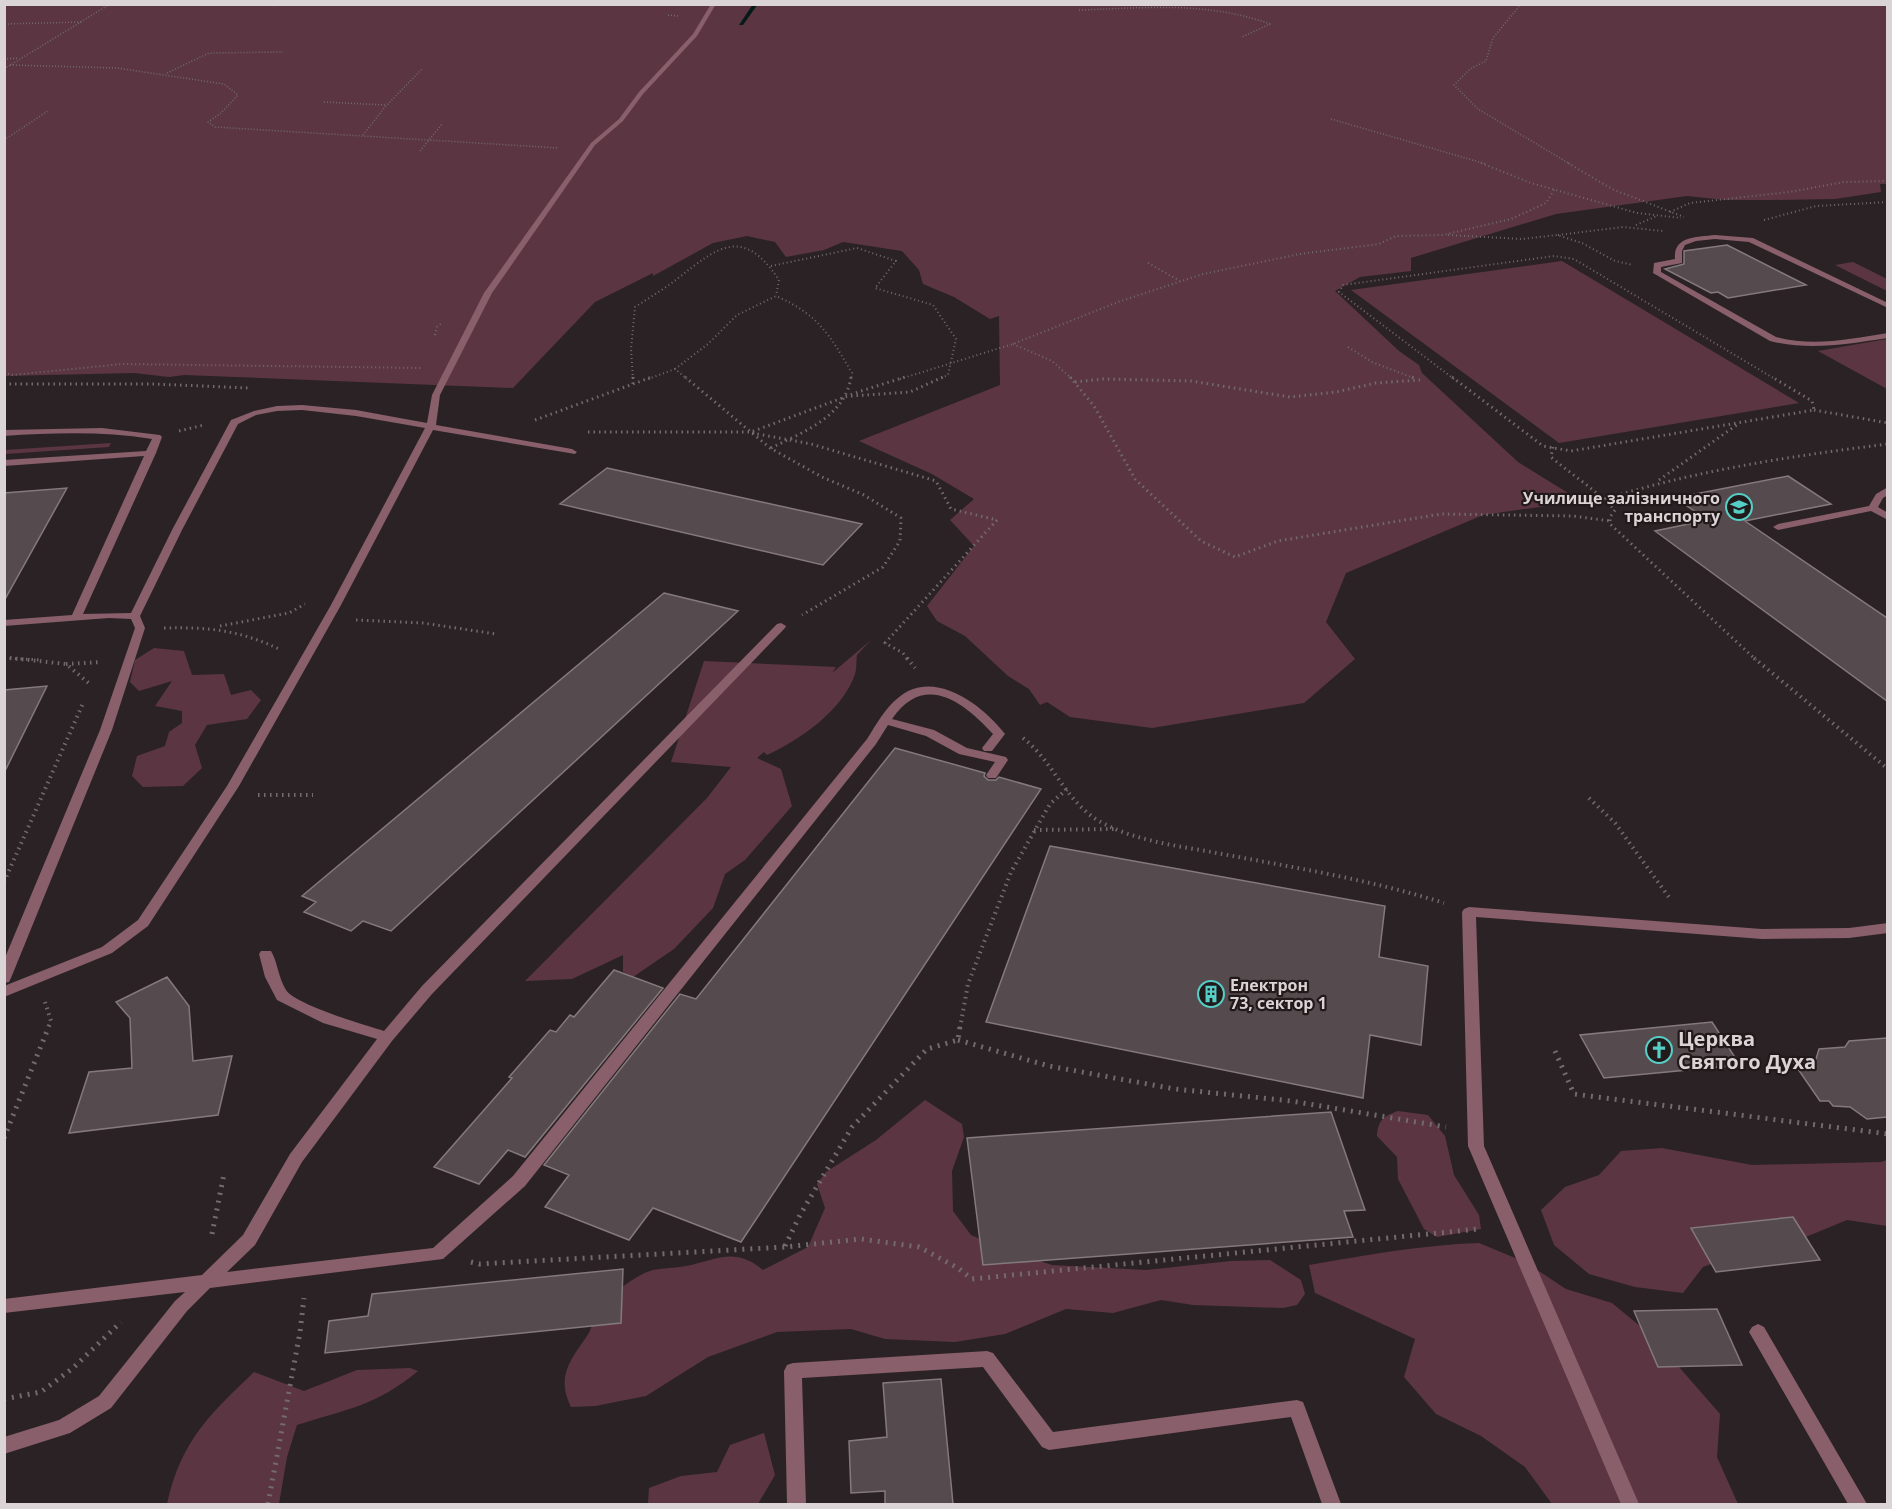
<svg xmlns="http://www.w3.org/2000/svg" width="1892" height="1509" font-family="'Open Sans',sans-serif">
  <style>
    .green { fill: #5b3642 }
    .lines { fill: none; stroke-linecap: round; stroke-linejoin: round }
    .stream { fill: #061a19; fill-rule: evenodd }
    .building { fill: #554b4e; stroke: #84797c; stroke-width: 1.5 }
    .path-far4 { stroke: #726a6c; stroke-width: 1.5; stroke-dasharray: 1 2; stroke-linecap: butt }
    .path-far3 { stroke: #726a6c; stroke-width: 2; stroke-dasharray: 1 3; stroke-linecap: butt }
    .path-far2 { stroke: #726a6c; stroke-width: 3; stroke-dasharray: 1.5 4; stroke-linecap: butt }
    .path-far1 { stroke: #726a6c; stroke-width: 4; stroke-dasharray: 1.5 4.5; stroke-linecap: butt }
    .path { stroke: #726a6c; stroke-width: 5; stroke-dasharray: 2 6; stroke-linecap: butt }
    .service { fill: #885f6b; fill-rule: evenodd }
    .labels { text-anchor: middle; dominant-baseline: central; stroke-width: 4.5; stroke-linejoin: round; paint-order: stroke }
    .poi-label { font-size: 16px; font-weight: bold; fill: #dbd4d6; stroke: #22191b; text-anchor: end }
    .near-poi-label { font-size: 20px; font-weight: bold; fill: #dbd4d6; stroke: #22191b; text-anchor: start }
  </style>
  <rect width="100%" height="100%" fill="#2b2225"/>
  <path class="green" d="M 4,5 L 1887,5 L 1887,184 L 1880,184 L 1881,192 L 1835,199 L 1772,200 L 1726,200 L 1687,196 L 1556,214 L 1411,258 L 1411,271 L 1360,277 L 1335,291 L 1399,351 L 1419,365 L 1422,373 L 1518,462 L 1581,501 L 1483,515 L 1346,573 L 1326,622 L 1355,659 L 1304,703 L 1152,728 L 1070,717 L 1047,702 L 1040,705 L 1029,689 L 1008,676 L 965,636 L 937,621 L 927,606 L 974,546 L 950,520 L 974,499 L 932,474 L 859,441 L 1000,385 L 999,316 L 990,319 L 954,297 L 923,284 L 919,270 L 902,251 L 843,242 L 824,250 L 786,257 L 775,242 L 747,236 L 713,243 L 653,276 L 653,273 L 595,302 L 513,388 L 184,375 L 169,377 L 134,373 L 5,376 Z
    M 1562,261 L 1799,403 L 1559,443 L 1351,290 Z
    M 1853,262 L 1887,279 L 1887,291 L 1835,265 Z
    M 1887,339 L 1887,389 L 1818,351 Z
    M 111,443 L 109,447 L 5,454 L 5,450 Z
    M 871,640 L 857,655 C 856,661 857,668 855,674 C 843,710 800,740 767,755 L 764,752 L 757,758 L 781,769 L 792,806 L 745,860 L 725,874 L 713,908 L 674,949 L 633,977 L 623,972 L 623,955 L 572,979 L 525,981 L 707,798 L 731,767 L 671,762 L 704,661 L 836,667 L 832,673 Z
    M 154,648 L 184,651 L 192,675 L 224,674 L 231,695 L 251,690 L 261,700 L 247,719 L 207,725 L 195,745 L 202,768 L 183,786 L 143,787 L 132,776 L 137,756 L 165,746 L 169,732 L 182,723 L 182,711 L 155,706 L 172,681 L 139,691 L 130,682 L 135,660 Z
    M 925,1100 L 962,1124 L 964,1137 L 952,1171 L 953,1211 L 971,1235 L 1003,1249 L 1052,1265 L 1146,1270 L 1231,1261 L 1270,1260 L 1301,1280 L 1305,1294 L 1297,1305 L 1283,1308 L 1193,1305 L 1161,1300 L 1113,1313 L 1066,1309 L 1005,1334 L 955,1342 L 885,1339 L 851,1329 L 777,1332 L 708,1357 L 646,1396 L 595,1406 L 571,1407 C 556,1376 570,1361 587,1336 C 594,1326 594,1310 603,1303 C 616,1291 636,1275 653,1270 C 664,1268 675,1268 686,1266 C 717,1260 734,1246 763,1270 L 808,1247 L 825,1208 L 817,1184 L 826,1172 L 876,1140 Z
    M 1398,1111 L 1428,1115 L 1445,1136 L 1454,1175 L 1479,1215 L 1481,1229 L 1437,1237 L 1424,1229 L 1398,1179 L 1397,1157 L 1377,1136 C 1378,1121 1383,1116 1398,1111 Z
    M 1662,1148 L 1752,1165 L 1881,1162 L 1887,1160 L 1887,1226 L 1847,1220 L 1779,1248 L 1739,1254 L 1703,1267 L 1683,1293 L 1635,1287 L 1589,1274 L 1554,1245 L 1541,1210 L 1565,1187 L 1599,1175 L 1621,1151 Z
    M 1479,1243 L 1525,1262 L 1566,1289 L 1612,1303 L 1652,1336 L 1720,1414 L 1717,1457 L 1738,1504 L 1552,1504 L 1525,1467 L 1481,1436 L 1436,1414 L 1404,1377 L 1415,1339 L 1315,1293 L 1309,1265 C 1366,1255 1421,1245 1479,1243 Z
    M 410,1368 L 418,1371 C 376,1406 347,1409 297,1425 L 287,1457 L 279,1504 L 167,1504 C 181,1441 209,1415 254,1372 L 304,1391 L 357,1370 Z
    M 764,1433 L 775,1475 L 758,1504 L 648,1504 L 649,1488 L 681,1476 L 717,1472 L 730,1445 Z"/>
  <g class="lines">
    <path class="stream" d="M 753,4 L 758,4 L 743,25 L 739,25 Z"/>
  </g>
  <path class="building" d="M 1727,245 L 1806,285 L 1728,298 L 1718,292 L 1711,293 L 1665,269 L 1684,264 L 1684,251 Z
    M 607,468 L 862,524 L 823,565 L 560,504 Z
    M 1788,476 L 1831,504 L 1745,521 L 1887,618 L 1887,701 L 1655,531 L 1708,520 L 1675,498 Z
    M 67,488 L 4,601 L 4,493 Z
    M 664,593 L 738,611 L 391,931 L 363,921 L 351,931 L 304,912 L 316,902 L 302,896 Z
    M 47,686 L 4,773 L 4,690 Z
    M 895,748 L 985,773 L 984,776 L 988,780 L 996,780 L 999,777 L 1041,789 L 741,1242 L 653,1208 L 629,1240 L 545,1207 L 569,1175 L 544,1165 L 680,994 L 696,999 Z
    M 1050,846 L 1385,906 L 1379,957 L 1428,966 L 1421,1045 L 1370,1035 L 1363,1098 L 986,1022 Z
    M 614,970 L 663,988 L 525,1157 L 508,1150 L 479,1184 L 434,1167 L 512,1078 L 509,1077 L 550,1030 L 556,1032 L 570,1015 L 574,1017 Z
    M 167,977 L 189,1006 L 193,1061 L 232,1056 L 218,1115 L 69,1133 L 89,1072 L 132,1068 L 130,1018 L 116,1002 Z
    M 1712,1022 L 1740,1065 L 1604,1078 L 1580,1035 Z
    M 1887,1038 L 1887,1117 L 1867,1119 L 1850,1107 L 1833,1106 L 1829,1101 L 1820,1101 L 1791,1059 L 1816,1059 L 1819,1049 L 1845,1047 L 1849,1041 Z
    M 1331,1112 L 1365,1210 L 1344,1211 L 1353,1237 L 983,1265 L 967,1138 Z
    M 1793,1217 L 1820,1260 L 1716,1272 L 1691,1228 Z
    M 623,1269 L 621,1323 L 325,1353 L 329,1321 L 368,1316 L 372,1294 Z
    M 1717,1309 L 1742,1365 L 1658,1367 L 1634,1311 Z
    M 941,1379 L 953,1504 L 885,1504 L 885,1491 L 851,1493 L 849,1441 L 887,1437 L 883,1383 Z"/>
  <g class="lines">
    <path class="path-far4" d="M 1521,4 L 1493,38 L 1486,61 L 1470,69 L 1454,85 L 1478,109 L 1570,164
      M 273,6 L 276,4
      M 1079,10 C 1146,8 1206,1 1270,24 L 1242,37
      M 668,15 L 678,16
      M 5,24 L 82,22
      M 4,59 L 19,58
      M 10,65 L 117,68 L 224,84 L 238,95 L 220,114 L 208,122 L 215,127 L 559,148
      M 4,69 L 110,4
      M 167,73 L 209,53 L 283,52
      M 324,102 L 386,105
      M 1331,119 L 1486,164
      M 363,135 L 385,107 L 422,69
      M 4,140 L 48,111
      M 420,151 L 442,124"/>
    <path class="path-far3" d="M 1481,163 L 1531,183 L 1637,213 L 1681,218
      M 1568,163 L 1612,189 L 1684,217
      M 1670,212 L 1690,203 L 1789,192 L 1844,182 L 1888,181
      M 1764,220 L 1816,206 L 1888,202
      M 1636,225 L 1657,216
      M 1448,235 L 1522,239 L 1557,235 L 1582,243 L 1615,261 L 1633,265
      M 1558,235 L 1623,227 L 1663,231
      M 1148,263 L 1180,281
      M 771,266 L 857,248 L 896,261 L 875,288 L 933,305 L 956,339 L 948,375 L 939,379
      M 435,335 L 437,327 L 443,322
      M 1013,344 L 1052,361 L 1072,379
      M 1348,347 L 1372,362 L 1416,379
      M 675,369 L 708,344 L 737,315 L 776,296 C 819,315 829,334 852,373 L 851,379
      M 4,373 L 13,375 L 122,364 L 423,368
      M 633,379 L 631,349 L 635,307 C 649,298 664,289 677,279 C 719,246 743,226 779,280 L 776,296
      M 648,379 L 675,369 L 687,379
      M 900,379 L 1013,344 L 1118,302 L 1203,274 L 1300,254 L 1379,244 L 1396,236 L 1443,235 L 1511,219 L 1546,203 L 1554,190
      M 1454,379 L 1339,292 L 1343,285 L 1554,256 L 1574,259 L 1775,379"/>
    <path class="path-far2" d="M 633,377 L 633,384
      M 685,377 L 770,448 L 822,477 L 864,495 L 901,518 L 900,541 L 883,567 L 802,615
      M 1070,377 L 1094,406 L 1135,479 L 1201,541 L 1235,557 L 1278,541 L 1441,514 L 1573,516 L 1610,521
      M 1412,377 L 1416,379
      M 1452,377 L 1543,446 L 1571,451 L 1814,410 L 1812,401 L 1772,377
      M 1075,382 L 1103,379 L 1191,381 L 1290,397 L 1336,392 L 1376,383 L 1420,380
      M 4,384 L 154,384 L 249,388
      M 851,396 L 910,392 L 943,377
      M 1814,410 L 1888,423
      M 535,420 L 652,377
      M 179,431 L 204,425
      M 588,432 L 751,432 L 861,391 L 905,377
      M 752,433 L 811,444 L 936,481 L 951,509 L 997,520 L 885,643 L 903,653 L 908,660
      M 1553,447 L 1551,457 C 1572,475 1596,490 1615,510 L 1610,517 L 1610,524 L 1756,660
      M 771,448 C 803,432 845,417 851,377
      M 1659,480 L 1738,424
      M 1605,499 C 1698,470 1792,456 1888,444
      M 356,620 L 423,623 L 496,634
      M 220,626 L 289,613 L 305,604
      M 164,628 C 209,627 240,630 281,650
      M 4,658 L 40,660"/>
    <path class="path-far1" d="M 10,658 L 66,664 L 91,685
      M 907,658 L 915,668
      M 1754,658 L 1888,769
      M 66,664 L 101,662
      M 1023,738 C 1054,762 1065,801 1099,821 C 1136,842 1181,846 1222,854 C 1297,868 1371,880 1444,903
      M 258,795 L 313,795
      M 1589,798 L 1615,823 L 1671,900
      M 1034,830 L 1116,829
      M 4,882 L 84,701
      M 45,1002 L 51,1021 L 48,1028
      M 960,1028 L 968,984 L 1011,872 L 1050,804 L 1067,789"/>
    <path class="path" d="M 958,1040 L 1049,1066 L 1175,1089 L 1291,1101 L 1446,1127
      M 1555,1051 L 1574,1094 L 1888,1134
      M 4,1138 L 49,1026
      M 212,1234 L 224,1174
      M 785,1246 L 800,1215 L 852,1127 L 927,1049 L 958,1040 L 960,1026
      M 471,1262 L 479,1264 L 785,1247 L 861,1239 L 919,1247 L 958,1268 L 972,1279 L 1479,1229
      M 4,1399 L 41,1392 L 73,1368 L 121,1322
      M 268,1504 L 300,1332 L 304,1298"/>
    <path class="service" d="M 711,4 L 716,4 L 697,36 L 643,94 L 623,121 L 595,145 L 492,293 L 440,395 L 436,425 L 572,449 L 577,452 L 575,454 L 433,430 L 341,605 L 239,786 L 148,926 L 112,953 L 4,997 L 4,986 L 102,947 L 138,920 L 227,786 L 331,605 L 425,428 L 356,416 L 302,410 L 277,411 L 256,415 L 238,424 L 182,530 L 140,616 L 145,628 L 112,730 L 11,978 L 9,982 L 4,983 L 4,960 L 100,730 L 135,628 L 131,619 L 109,618 L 4,626 L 4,620 L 72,615 L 144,456 L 4,466 L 4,460 L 146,451 L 152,439 C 103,431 53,433 4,436 L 4,430 L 102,428 L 160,435 L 162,437 L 156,453 L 83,614 L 131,613 L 172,530 L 231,420 L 254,411 L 277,406 L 302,405 L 356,410 L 427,423 L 432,395 L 484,293 L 591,143 L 619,119 L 639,92 L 693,34 Z
      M 1715,235 L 1753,238 L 1888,303 L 1888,308 L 1749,242 L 1715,239 L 1696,241 L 1685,245 L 1682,251 L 1682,263 L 1661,267 L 1661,272 L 1776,337 C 1813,347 1850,339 1888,333 L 1888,338 C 1847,344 1810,351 1770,341 L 1653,273 L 1654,263 L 1675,259 C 1673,236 1697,237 1715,235 Z
      M 1888,487 L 1888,495 L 1883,498 L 1878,507 L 1888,513 L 1888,520 L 1871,511 L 1778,530 L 1773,527 L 1778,524 L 1869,506 L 1876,494 Z
      M 781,623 L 786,626 L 785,628 L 432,994 L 392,1041 L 302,1162 L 255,1245 L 227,1272 L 433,1248 L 513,1176 L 867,739 C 876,725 885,708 898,698 C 933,667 983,705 1005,734 L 992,751 L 984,751 L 982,748 L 993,734 C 963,701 924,672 892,719 L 934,730 L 967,748 L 1006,757 L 1008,760 L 996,778 L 988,778 L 986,775 L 995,762 L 959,754 L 926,736 L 888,725 L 876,744 L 525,1186 L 443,1259 L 210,1288 L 187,1311 L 111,1408 L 70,1433 L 4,1454 L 4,1437 L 59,1420 L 99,1396 L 175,1301 L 185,1292 L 4,1313 L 4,1299 L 202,1275 L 243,1235 L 290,1154 L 377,1039 L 323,1023 L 277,1000 L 265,977 L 259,954 L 261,951 L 271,951 C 278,963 278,977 286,990 C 296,1005 365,1025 384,1031 L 422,986 L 777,624 Z
      M 1469,907 L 1762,929 L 1849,928 L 1888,923 L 1888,933 L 1849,938 L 1762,939 L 1476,917 L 1484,1146 L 1639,1504 L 1621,1504 L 1468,1146 L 1462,912 L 1464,909 Z
      M 1758,1324 L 1764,1327 L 1867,1504 L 1848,1504 L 1752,1337 L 1749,1332 L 1752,1327 Z
      M 987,1351 L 993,1353 L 1053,1432 L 1297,1400 L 1303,1402 L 1341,1504 L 1322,1504 L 1291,1417 L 1049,1450 L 1042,1447 L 983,1367 L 802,1378 L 806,1504 L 787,1504 L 784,1371 L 787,1365 L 793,1363 Z"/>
  </g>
  <defs>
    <symbol id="university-ring" viewBox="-11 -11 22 22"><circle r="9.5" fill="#22191b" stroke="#55cec5" stroke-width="1.5"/><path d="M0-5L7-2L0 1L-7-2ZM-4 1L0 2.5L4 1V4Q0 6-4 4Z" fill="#55cec5"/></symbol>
    <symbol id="building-ring" viewBox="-11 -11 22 22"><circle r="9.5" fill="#22191b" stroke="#55cec5" stroke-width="1.5"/><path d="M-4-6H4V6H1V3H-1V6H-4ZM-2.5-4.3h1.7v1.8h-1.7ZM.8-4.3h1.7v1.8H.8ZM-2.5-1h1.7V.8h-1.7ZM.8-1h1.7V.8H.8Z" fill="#55cec5"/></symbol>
    <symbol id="church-ring" viewBox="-11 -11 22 22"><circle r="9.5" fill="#22191b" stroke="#55cec5" stroke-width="1.5"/><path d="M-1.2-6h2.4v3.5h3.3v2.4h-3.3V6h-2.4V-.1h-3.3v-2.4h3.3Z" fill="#55cec5"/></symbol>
  </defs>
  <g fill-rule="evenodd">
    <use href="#university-ring" x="1724" y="492" width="30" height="30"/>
    <use href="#building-ring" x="1196" y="979" width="30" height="30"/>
    <use href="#church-ring" x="1644" y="1035" width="30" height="30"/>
  </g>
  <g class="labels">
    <g class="poi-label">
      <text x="1720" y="498">Училище залізничного<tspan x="1720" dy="18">транспорту</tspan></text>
      <text x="1230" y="985" text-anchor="start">Електрон<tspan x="1230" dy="18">73, сектор 1</tspan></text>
    </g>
    <g class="near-poi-label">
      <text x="1678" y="1038">Церква<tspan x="1678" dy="23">Святого Духа</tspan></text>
    </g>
  </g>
  <rect width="1892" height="1509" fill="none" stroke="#dbd4d6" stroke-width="12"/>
</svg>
